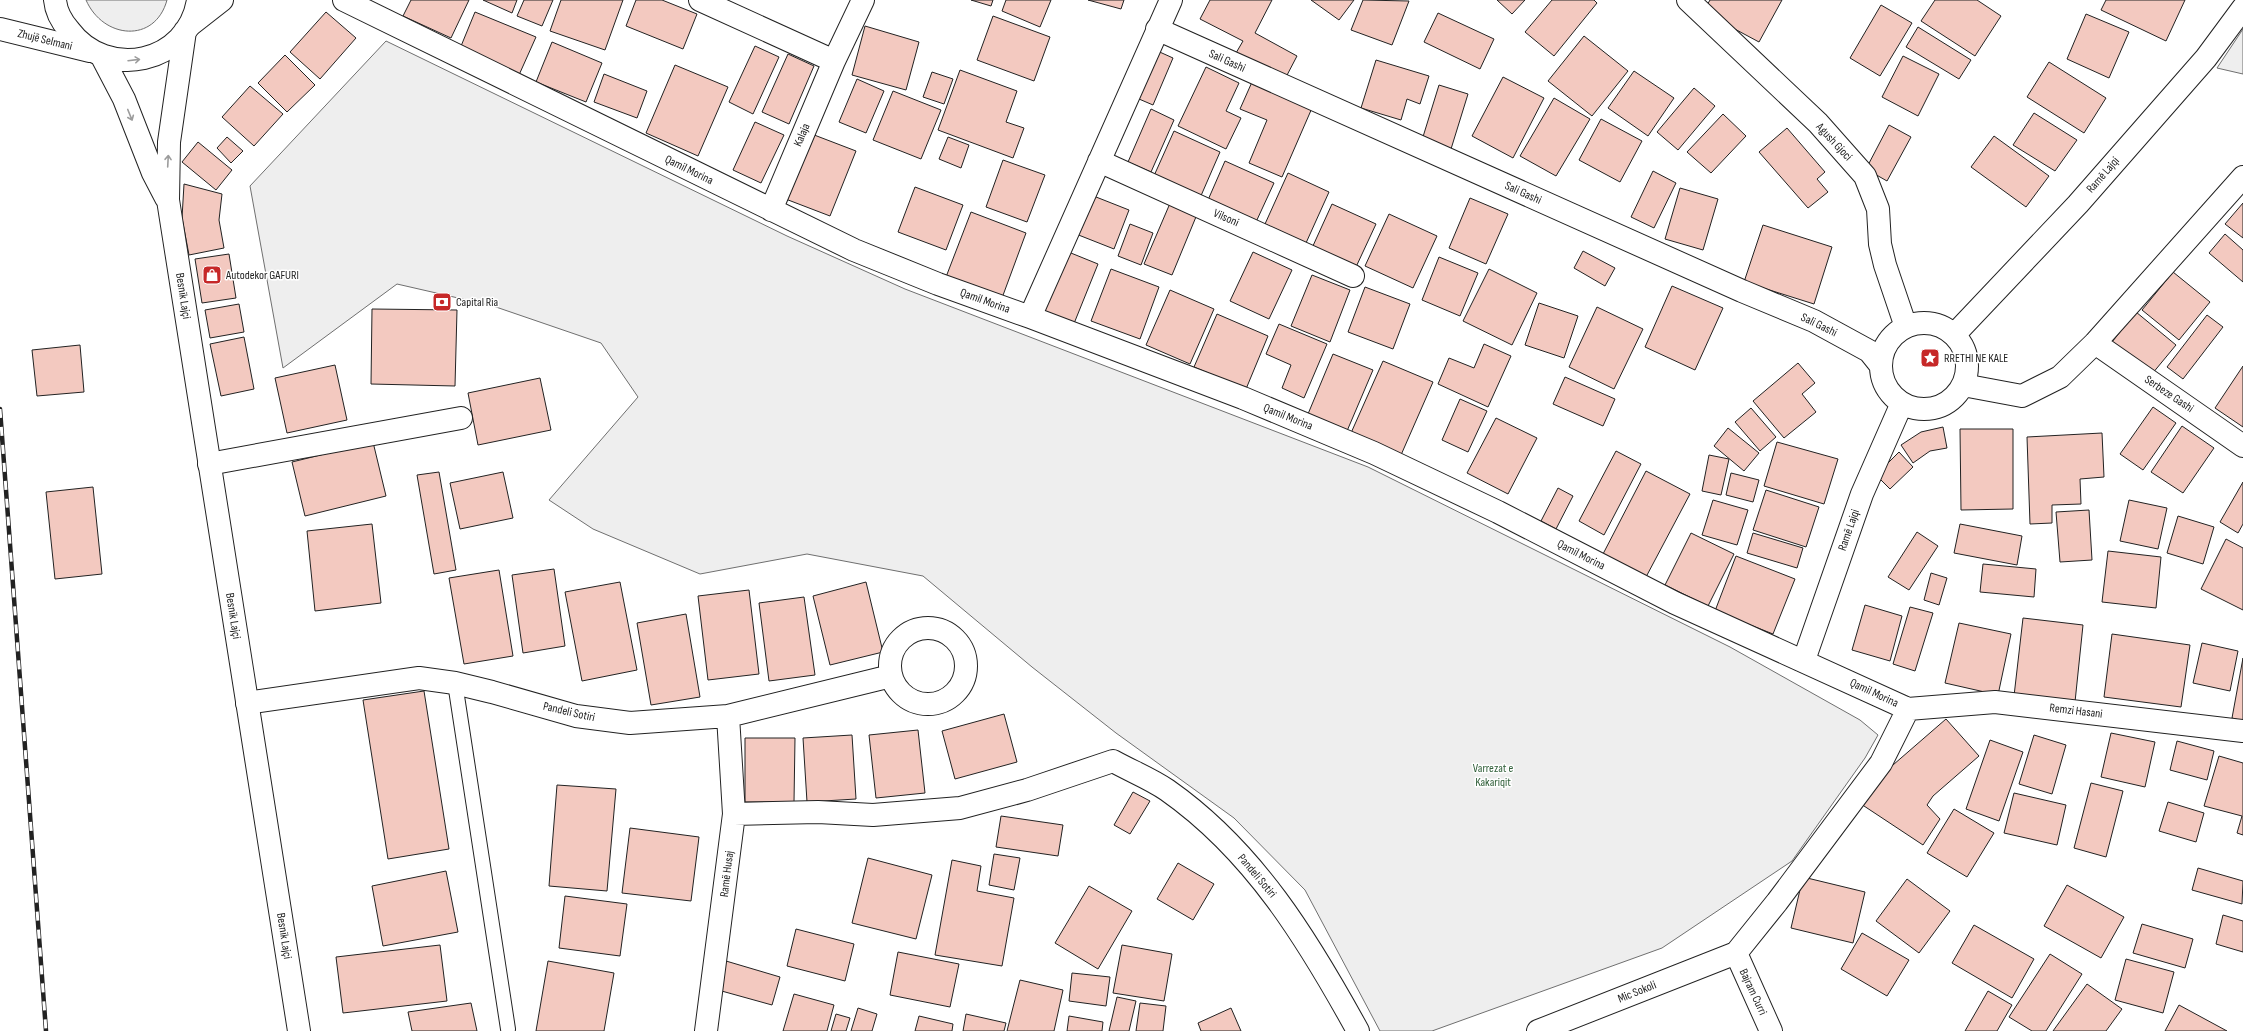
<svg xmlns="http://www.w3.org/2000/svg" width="2243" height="1031" font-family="'Sofia Sans Condensed',sans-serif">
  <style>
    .green { fill: #eee; stroke: #6f6f6f }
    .building { fill: #f3c9c0; stroke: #222 }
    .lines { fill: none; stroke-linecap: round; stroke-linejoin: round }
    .lane-casing { stroke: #222; stroke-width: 16 }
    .street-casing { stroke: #222; stroke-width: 24 }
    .secondary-casing { stroke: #222; stroke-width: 24 }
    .primary-casing { stroke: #222; stroke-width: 24 }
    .lane { stroke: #fff; stroke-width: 14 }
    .street { stroke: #fff; stroke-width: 22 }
    .secondary { stroke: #fff; stroke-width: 22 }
    .primary { stroke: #fff; stroke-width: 22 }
    .rail-casing { stroke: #222; stroke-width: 4.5 }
    .rail { stroke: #fff; stroke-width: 3; stroke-dasharray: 9; stroke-linecap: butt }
    .oneway { stroke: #9c9c9c }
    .labels { text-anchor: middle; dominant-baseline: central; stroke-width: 3; stroke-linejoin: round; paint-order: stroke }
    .street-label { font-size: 12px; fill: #222; stroke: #fff }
    .poi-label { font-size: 12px; fill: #222; stroke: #fff; text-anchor: start }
    .park-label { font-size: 12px; fill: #2f5e38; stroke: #fff }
  </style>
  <rect width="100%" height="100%" fill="#fff"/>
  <path class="green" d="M 86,0 L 167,0 C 155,44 103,39 86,0 Z
    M 2243,29 L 2243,74 L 2217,68 Z
    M 386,41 L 787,236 L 905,289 L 1368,467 L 1730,647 L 1860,720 L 1878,735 L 1865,758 L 1792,861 L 1662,948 L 1432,1031 L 1380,1031 L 1305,890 L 1234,818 L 1116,733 L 1032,667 L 923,576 L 807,554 L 700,574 L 593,529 L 549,500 L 638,397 L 601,343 L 493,306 L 397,284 L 283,368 L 250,186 Z"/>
  <path class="building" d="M 411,0 L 469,0 L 451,38 L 403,16 Z
    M 483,0 L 517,0 L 512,13 Z
    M 524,0 L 553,0 L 542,26 L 517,16 Z
    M 561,0 L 623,0 L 605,50 L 550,31 Z
    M 636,0 L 662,0 L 697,14 L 683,49 L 626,26 Z
    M 971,0 L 993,0 L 991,6 Z
    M 1006,0 L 1051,0 L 1040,27 L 1002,11 Z
    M 1088,0 L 1124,0 L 1121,9 Z
    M 1210,0 L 1272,0 L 1255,33 L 1297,56 L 1285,79 L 1236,53 L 1243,41 L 1200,19 Z
    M 1311,0 L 1354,0 L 1339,20 Z
    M 1363,0 L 1409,1 L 1392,45 L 1351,30 Z
    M 1497,0 L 1525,0 L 1512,14 Z
    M 1552,0 L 1594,0 L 1597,3 L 1554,56 L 1525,32 Z
    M 1710,0 L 1782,0 L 1759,42 L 1703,12 Z
    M 1935,0 L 1977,0 L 2001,16 L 1975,56 L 1921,21 Z
    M 2106,0 L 2185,0 L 2166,41 L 2101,10 Z
    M 1881,5 L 1912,23 L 1880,76 L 1850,58 Z
    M 326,12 L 356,38 L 320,79 L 290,52 Z
    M 475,12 L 536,37 L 519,75 L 459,51 Z
    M 1438,13 L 1494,39 L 1480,69 L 1424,42 Z
    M 2086,14 L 2129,32 L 2109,78 L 2067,59 Z
    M 993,16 L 1050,37 L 1034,81 L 977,60 Z
    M 865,26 L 919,42 L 906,90 L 852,75 Z
    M 1918,27 L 1971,60 L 1959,79 L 1906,47 Z
    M 1584,36 L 1628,71 L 1592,116 L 1548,81 Z
    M 552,42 L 602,63 L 586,102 L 536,82 Z
    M 755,46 L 779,57 L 753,114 L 729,102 Z
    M 1153,49 L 1173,58 L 1153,105 L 1132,96 Z
    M 788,54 L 814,66 L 789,124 L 762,112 Z
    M 285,55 L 315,85 L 287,112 L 258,83 Z
    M 1903,56 L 1939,74 L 1918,116 L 1882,97 Z
    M 1376,60 L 1429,76 L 1420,104 L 1407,99 L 1401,120 L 1361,108 Z
    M 2049,62 L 2106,98 L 2084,133 L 2027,97 Z
    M 675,65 L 728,87 L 698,156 L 646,133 Z
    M 1206,67 L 1239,83 L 1226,111 L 1241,118 L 1226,149 L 1178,126 Z
    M 960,70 L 1017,91 L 1006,122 L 1024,128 L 1013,158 L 938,130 Z
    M 1634,71 L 1674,98 L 1648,136 L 1608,108 Z
    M 932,72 L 953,79 L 944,104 L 923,97 Z
    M 604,74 L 647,91 L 637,118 L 594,102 Z
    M 1503,77 L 1544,98 L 1513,158 L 1472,136 Z
    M 857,79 L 884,91 L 866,133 L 839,122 Z
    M 1252,82 L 1312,108 L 1282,177 L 1249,163 L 1267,120 L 1240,109 Z
    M 1439,85 L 1468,94 L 1451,149 L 1422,140 Z
    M 250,86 L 283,114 L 254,146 L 222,117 Z
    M 1694,88 L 1715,106 L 1678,150 L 1657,132 Z
    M 893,91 L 941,110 L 921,159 L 873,140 Z
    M 1554,98 L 1590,119 L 1556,176 L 1520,156 Z
    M 1151,109 L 1174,120 L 1151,172 L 1128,162 Z
    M 2034,113 L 2077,140 L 2055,171 L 2013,145 Z
    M 1723,114 L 1746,136 L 1711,173 L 1687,152 Z
    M 1601,119 L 1642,141 L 1620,182 L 1579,160 Z
    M 755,122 L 784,135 L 761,183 L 733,170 Z
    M 1889,125 L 1911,137 L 1887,181 L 1866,169 Z
    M 1787,128 L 1825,172 L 1817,179 L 1828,192 L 1808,208 L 1759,152 Z
    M 1174,131 L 1220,152 L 1200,198 L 1153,178 Z
    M 809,133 L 856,151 L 830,216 L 783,198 Z
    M 1994,136 L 2049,176 L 2026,207 L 1971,167 Z
    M 227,137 L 243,151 L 231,163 L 217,148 Z
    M 948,137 L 969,145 L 961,168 L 939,159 Z
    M 198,142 L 232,170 L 216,190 L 182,162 Z
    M 1003,160 L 1045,175 L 1027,222 L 986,207 Z
    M 1225,161 L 1274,183 L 1256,222 L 1208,200 Z
    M 1653,171 L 1676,183 L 1654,228 L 1631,217 Z
    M 1288,173 L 1329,192 L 1306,243 L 1265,224 Z
    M 184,184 L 222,194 L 219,220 L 224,248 L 189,255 L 182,218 Z
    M 915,187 L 963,205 L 946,250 L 898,232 Z
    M 1680,188 L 1718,199 L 1703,250 L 1665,239 Z
    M 1091,195 L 1129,210 L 1114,249 L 1076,234 Z
    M 1470,198 L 1508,214 L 1486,264 L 1449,248 Z
    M 1171,201 L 1198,212 L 1172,275 L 1144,264 Z
    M 2243,203 L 2243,238 L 2225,224 Z
    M 1332,204 L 1376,224 L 1356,267 L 1312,248 Z
    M 971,212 L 1026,233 L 1002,298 L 946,277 Z
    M 1389,214 L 1437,236 L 1413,288 L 1365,266 Z
    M 1130,224 L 1153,233 L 1141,265 L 1118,256 Z
    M 1763,225 L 1832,247 L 1814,304 L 1744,282 Z
    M 2225,234 L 2243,250 L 2243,282 L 2209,253 Z
    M 1066,251 L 1098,264 L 1073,326 L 1041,313 Z
    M 1583,251 L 1615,268 L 1605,286 L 1574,268 Z
    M 1253,252 L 1292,270 L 1269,319 L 1230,301 Z
    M 229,254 L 236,298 L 202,303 L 195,259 Z
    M 1439,257 L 1478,273 L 1460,316 L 1422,300 Z
    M 1111,269 L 1159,287 L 1140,339 L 1091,321 Z
    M 1489,269 L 1537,293 L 1512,345 L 1463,321 Z
    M 2173,272 L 2210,302 L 2179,340 L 2142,310 Z
    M 1312,275 L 1350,290 L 1330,342 L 1291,326 Z
    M 1672,286 L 1723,308 L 1695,370 L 1645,347 Z
    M 1365,287 L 1410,304 L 1393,349 L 1348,332 Z
    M 1170,290 L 1214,309 L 1190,364 L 1146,345 Z
    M 1539,303 L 1578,316 L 1564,358 L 1525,345 Z
    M 239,304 L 244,332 L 210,338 L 205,310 Z
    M 1597,307 L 1643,329 L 1614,389 L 1569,367 Z
    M 372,309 L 457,310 L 455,386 L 371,384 Z
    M 2136,312 L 2176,345 L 2152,374 L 2112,342 Z
    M 1217,314 L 1268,336 L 1246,389 L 1194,367 Z
    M 2207,315 L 2223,327 L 2183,379 L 2167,367 Z
    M 1279,324 L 1327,344 L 1304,398 L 1282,388 L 1291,365 L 1266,354 Z
    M 244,337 L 254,389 L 221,396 L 210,344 Z
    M 1484,344 L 1511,356 L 1488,407 L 1438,384 L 1449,358 L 1474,368 Z
    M 80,345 L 84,392 L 37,396 L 32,350 Z
    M 1333,354 L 1373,370 L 1347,431 L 1308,414 Z
    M 1383,361 L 1433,382 L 1401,455 L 1351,433 Z
    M 1798,363 L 1815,383 L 1802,394 L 1816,412 L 1784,438 L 1753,401 Z
    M 335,365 L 347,420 L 287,433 L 275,378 Z
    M 2243,366 L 2243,427 L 2215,408 Z
    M 1565,377 L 1615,399 L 1603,426 L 1553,404 Z
    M 540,378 L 551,430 L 478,445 L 468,393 Z
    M 1460,399 L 1487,411 L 1468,452 L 1442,440 Z
    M 2153,407 L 2176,423 L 2143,470 L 2120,454 Z
    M 1751,408 L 1776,437 L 1760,451 L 1735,422 Z
    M 1496,418 L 1537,438 L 1508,494 L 1467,473 Z
    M 2182,426 L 2214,448 L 2183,493 L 2151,472 Z
    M 1943,427 L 1947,448 L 1930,451 L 1913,463 L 1901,445 L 1921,432 Z
    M 1728,428 L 1759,453 L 1744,471 L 1714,446 Z
    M 1960,429 L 2013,429 L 2013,509 L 1961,510 Z
    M 2102,433 L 2104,477 L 2080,479 L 2081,504 L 2052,505 L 2052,523 L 2030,524 L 2027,437 Z
    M 373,442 L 386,496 L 305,516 L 292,462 Z
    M 1777,442 L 1838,459 L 1824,504 L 1764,486 Z
    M 1616,451 L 1641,464 L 1604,535 L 1579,521 Z
    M 1899,452 L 1913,467 L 1890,489 L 1876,475 Z
    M 1709,455 L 1729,459 L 1721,495 L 1702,491 Z
    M 1646,471 L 1690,494 L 1646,577 L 1603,554 Z
    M 439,472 L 456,570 L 434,574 L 417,475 Z
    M 503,472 L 513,518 L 460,529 L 450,483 Z
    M 1731,473 L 1759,480 L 1753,502 L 1726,495 Z
    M 2243,482 L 2243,524 L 2238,533 L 2220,522 Z
    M 93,487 L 102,574 L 55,579 L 46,492 Z
    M 1558,488 L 1573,496 L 1556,529 L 1541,521 Z
    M 1766,490 L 1819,507 L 1806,547 L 1753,530 Z
    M 1713,500 L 1748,510 L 1737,545 L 1702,535 Z
    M 2129,500 L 2167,508 L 2158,549 L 2120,541 Z
    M 2089,510 L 2092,560 L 2060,562 L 2056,512 Z
    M 2178,516 L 2214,527 L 2203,564 L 2167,553 Z
    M 372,524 L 381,603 L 315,611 L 307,531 Z
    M 1960,524 L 2022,536 L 2017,565 L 1954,553 Z
    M 1917,532 L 1938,546 L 1909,590 L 1888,577 Z
    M 1691,533 L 1734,554 L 1708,606 L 1665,585 Z
    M 1753,533 L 1803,548 L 1797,568 L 1747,553 Z
    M 2226,539 L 2243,548 L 2243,610 L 2201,589 Z
    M 2108,551 L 2161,557 L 2156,608 L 2102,602 Z
    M 1736,556 L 1795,579 L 1773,634 L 1715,611 Z
    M 1983,564 L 2036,569 L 2034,597 L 1980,592 Z
    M 554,569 L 565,646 L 523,653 L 512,575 Z
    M 499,570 L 513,656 L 464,664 L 449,578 Z
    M 1931,573 L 1947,578 L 1939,605 L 1924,600 Z
    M 620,582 L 637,670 L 582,681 L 565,592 Z
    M 866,582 L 883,652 L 830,665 L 813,596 Z
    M 749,590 L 759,674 L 708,680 L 698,596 Z
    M 804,597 L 815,675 L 769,681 L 759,603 Z
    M 1865,605 L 1902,616 L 1890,661 L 1852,650 Z
    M 1910,607 L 1933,613 L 1915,671 L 1893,664 Z
    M 686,614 L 700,697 L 651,705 L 637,623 Z
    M 2023,618 L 2083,625 L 2075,702 L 2014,696 Z
    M 1959,623 L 2011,634 L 1998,695 L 1945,683 Z
    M 2112,634 L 2190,645 L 2181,707 L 2104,697 Z
    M 2202,643 L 2238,651 L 2230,691 L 2193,683 Z
    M 2243,658 L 2243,721 L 2232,718 Z
    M 424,691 L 449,849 L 388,859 L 363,700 Z
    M 1004,714 L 1017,762 L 955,779 L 942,731 Z
    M 1946,719 L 1979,756 L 1933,796 L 1927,805 L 1940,819 L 1923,845 L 1861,804 L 1878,778 Z
    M 918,730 L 925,793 L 876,798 L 869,735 Z
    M 2111,733 L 2155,742 L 2145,787 L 2101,777 Z
    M 852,735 L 856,799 L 807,802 L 803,738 Z
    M 2034,735 L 2066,745 L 2052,794 L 2019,784 Z
    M 745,738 L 795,738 L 794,802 L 745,802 Z
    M 1990,740 L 2023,752 L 1999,821 L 1966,809 Z
    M 2177,741 L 2214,751 L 2207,780 L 2170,770 Z
    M 2219,756 L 2243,763 L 2243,835 L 2237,833 L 2242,816 L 2204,806 Z
    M 2091,783 L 2123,791 L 2106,857 L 2074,848 Z
    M 557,785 L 616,789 L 607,891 L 549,886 Z
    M 1133,792 L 1150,801 L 1130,834 L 1114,825 Z
    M 2014,793 L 2066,805 L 2057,845 L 2004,833 Z
    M 2168,802 L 2204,813 L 2196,842 L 2159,831 Z
    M 1954,809 L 1994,833 L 1967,877 L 1927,853 Z
    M 1001,816 L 1063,825 L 1058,856 L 996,847 Z
    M 630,828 L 699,837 L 691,901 L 622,893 Z
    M 994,854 L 1020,858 L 1014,890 L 989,885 Z
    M 868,858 L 932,875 L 916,939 L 852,923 Z
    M 952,860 L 981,866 L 977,891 L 1014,898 L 1002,966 L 935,955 Z
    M 1178,863 L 1214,884 L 1193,920 L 1157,899 Z
    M 2198,868 L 2243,881 L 2242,904 L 2192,890 Z
    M 446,871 L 458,932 L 383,946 L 372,886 Z
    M 1803,877 L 1865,892 L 1853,943 L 1791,928 Z
    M 1907,879 L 1950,911 L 1919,953 L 1876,921 Z
    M 2067,885 L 2124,917 L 2101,958 L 2044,926 Z
    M 1089,886 L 1132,911 L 1098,969 L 1055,943 Z
    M 565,896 L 627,904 L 620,956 L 559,948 Z
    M 2223,915 L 2243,921 L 2243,952 L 2216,944 Z
    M 2142,924 L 2193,939 L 2185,968 L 2133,953 Z
    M 1974,925 L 2034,959 L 2012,998 L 1952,963 Z
    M 796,929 L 854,944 L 845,981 L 787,966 Z
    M 1862,933 L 1909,960 L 1887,996 L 1841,969 Z
    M 440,945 L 447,1001 L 343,1013 L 336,957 Z
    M 1122,945 L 1172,954 L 1164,1001 L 1113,993 Z
    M 898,952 L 959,964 L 950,1007 L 890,995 Z
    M 2050,954 L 2082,974 L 2046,1031 L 2032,1031 L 2009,1017 Z
    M 2126,959 L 2174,972 L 2163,1013 L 2115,1000 Z
    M 548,961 L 614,973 L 604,1031 L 536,1031 Z
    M 726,961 L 780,977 L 772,1005 L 718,990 Z
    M 1072,973 L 1110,977 L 1106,1006 L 1069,1001 Z
    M 1020,980 L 1063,990 L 1054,1031 L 1007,1031 Z
    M 2087,984 L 2122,1009 L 2106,1031 L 2053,1031 Z
    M 1988,991 L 2012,1005 L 1997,1031 L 1965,1031 Z
    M 794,994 L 834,1005 L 827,1031 L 783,1031 Z
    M 1117,997 L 1136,1001 L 1129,1031 L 1109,1031 Z
    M 471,1003 L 477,1031 L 412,1031 L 408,1012 Z
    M 1140,1003 L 1166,1006 L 1163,1031 L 1136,1031 Z
    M 2179,1005 L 2227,1031 L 2165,1031 Z
    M 858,1008 L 877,1014 L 872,1031 L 851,1031 Z
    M 1231,1008 L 1241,1031 L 1201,1031 L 1198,1023 Z
    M 836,1014 L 850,1018 L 846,1031 L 831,1031 Z
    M 966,1014 L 1006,1023 L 1004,1031 L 963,1031 Z
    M 919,1016 L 953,1024 L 952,1031 L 915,1031 Z
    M 1069,1016 L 1103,1022 L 1102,1031 L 1067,1031 Z"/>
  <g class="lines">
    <defs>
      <path id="lane" d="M 455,683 L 508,1029"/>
      <path id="street" d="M 344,0 L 854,250 L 938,284 L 1030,317 L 1243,398 L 1374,453 L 1498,512 L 1675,603 L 1908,709 L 1995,702 L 2243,731
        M 700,0 L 834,61
        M 1688,0 L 1818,123 L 1865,176 L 1878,209 L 1880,244 L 1885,265 L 1906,327
        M 1157,29 L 1742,291 L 1814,321 L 1869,351 L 1881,366
        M 1099,161 L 1353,276
        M 771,210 L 834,61 L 863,0
        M 1030,317 L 1171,0
        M1881 366a43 43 0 1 1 86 0a43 43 0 1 1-86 0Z
        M 1954,335 L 2078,204 L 2206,58 L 2243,8
        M 2095,343 L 2243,446
        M 1963,385 L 2022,396 L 2060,377 L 2095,343 L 2243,177
        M 209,464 L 461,418
        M890 666a38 38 0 1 1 76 0a38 38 0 1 1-76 0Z
        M 1804,660 L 1862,494 L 1902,403
        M 247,703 L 419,678 L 455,683 L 492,692 L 576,716 L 630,723 L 728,716 L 891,676
        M 734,814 L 818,812 L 873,815 L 960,808 L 1027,790 L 1113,761 C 1131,771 1151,779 1167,790 C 1254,851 1308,940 1358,1031
        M 1736,953 L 1771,1031
        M 706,1031 L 734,814 L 728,716
        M 1538,1031 L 1736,953 L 1777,902 L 1881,763 L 1908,709"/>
      <path id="secondary" d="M 190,25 L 222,0
        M 0,29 L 90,51"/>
      <path id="primary" d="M 55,0 C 56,11 62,22 69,30 C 107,81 188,64 198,0
        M 185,31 L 169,142 L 168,200 L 299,1031
        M 101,55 L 124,99 L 153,173 L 166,198"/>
    </defs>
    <use href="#lane" class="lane-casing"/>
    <use href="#street" class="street-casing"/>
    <use href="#secondary" class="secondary-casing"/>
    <use href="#primary" class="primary-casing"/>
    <use href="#lane" class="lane"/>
    <use href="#street" class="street"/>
    <use href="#secondary" class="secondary"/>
    <use href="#primary" class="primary"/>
    <defs>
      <path id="rail" d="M 0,409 L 46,1031"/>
    </defs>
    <use href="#rail" class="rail-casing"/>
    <use href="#rail" class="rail"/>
  </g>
  <defs><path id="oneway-shaft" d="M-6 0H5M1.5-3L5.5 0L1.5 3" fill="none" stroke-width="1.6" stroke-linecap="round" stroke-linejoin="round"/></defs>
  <g class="oneway">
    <use href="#oneway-shaft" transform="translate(134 60) rotate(-7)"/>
    <use href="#oneway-shaft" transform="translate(130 115) rotate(68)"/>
    <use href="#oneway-shaft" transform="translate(168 161) rotate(-87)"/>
  </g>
  <defs>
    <symbol id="shop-square" viewBox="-11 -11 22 22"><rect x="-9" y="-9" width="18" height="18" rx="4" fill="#c62828" stroke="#fff"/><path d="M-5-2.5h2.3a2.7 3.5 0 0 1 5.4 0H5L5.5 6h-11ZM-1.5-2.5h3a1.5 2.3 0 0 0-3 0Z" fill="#fff"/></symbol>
    <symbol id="bank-square" viewBox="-11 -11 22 22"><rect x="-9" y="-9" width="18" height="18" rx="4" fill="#c62828" stroke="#fff"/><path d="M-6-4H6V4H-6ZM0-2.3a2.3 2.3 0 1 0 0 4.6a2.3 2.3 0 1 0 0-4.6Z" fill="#fff"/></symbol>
    <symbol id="sight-square" viewBox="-11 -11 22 22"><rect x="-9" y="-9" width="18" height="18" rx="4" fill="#c62828" stroke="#fff"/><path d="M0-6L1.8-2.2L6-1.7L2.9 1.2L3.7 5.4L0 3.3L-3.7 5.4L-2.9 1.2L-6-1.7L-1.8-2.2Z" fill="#fff"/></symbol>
  </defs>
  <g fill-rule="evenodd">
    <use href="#shop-square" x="201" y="264" width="22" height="22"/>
    <use href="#bank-square" x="431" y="291" width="22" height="22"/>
    <use href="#sight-square" x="1919" y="347" width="22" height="22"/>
  </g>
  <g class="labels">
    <g class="street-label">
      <text transform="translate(45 40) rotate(14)">Zhujë Selmani</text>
      <text transform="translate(1227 61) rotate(24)">Sali Gashi</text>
      <text transform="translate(802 135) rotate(-67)">Kalaja</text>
      <text transform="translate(1834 142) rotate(47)">Agush Gjoci</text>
      <text transform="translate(689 170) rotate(26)">Qamil Morina</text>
      <text transform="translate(2103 175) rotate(-49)">Ramē Lajqi</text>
      <text transform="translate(1523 193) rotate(24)">Sali Gashi</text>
      <text transform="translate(1226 218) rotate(24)">Vilsoni</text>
      <text transform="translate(183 296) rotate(81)">Besnik Lajçi</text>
      <text transform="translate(985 301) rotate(20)">Qamil Morina</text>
      <text transform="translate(1819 325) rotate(26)">Sali Gashi</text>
      <text transform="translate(2169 394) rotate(34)">Serbeze Gashi</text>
      <text transform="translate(1288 417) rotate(22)">Qamil Morina</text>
      <text transform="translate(1849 530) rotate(-71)">Ramë Lajqi</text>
      <text transform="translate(1581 555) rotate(27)">Qamil Morina</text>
      <text transform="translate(233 616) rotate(81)">Besnik Lajçi</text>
      <text transform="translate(1874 693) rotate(25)">Qamil Morina</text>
      <text transform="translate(2076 711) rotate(7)">Remzi Hasani</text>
      <text transform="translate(569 712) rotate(13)">Pandeli Sotiri</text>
      <text transform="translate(727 874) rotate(-83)">Ramë Husaj</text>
      <text transform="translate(1257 876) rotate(50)">Pandeli Sotiri</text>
      <text transform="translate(284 936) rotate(81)">Besnik Lajçi</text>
      <text transform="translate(1637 992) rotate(-22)">Mic Sokoli</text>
      <text transform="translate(1753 992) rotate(65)">Bajram Curri</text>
    </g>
    <g class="poi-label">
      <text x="226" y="275">Autodekor GAFURI</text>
      <text x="456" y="302">Capital Ria</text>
      <text x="1944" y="358">RRETHI NE KALE</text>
    </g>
    <g class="park-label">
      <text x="1493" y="768">Varrezat e<tspan x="1493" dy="14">Kakariqit</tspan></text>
    </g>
  </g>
</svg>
